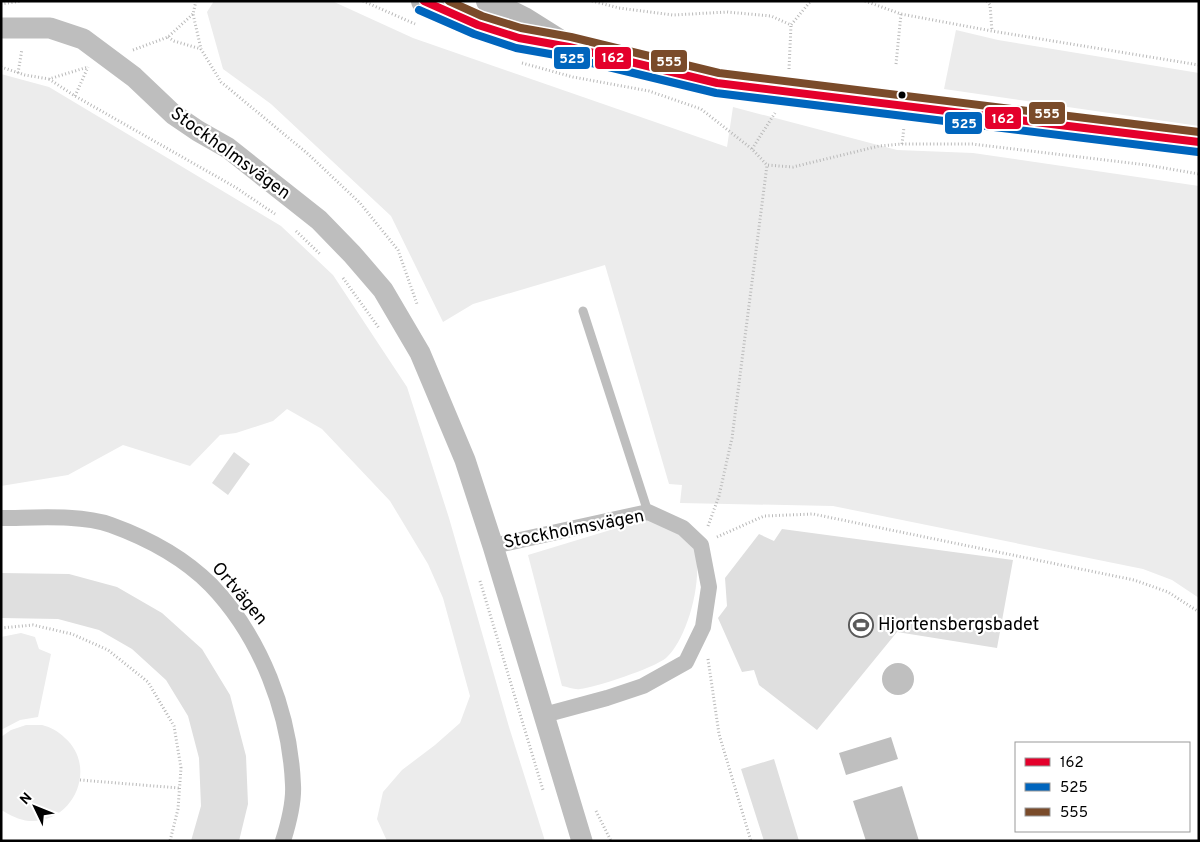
<svg xmlns="http://www.w3.org/2000/svg" width="1200" height="842" font-family="Overpass,sans-serif">
  <style>
    .green { fill: #ececec }
    .water { fill: #bfbfbf }
    .building { fill: #dfdfdf }
    .lines { fill: none; stroke-linecap: round; stroke-linejoin: round }
    .path { stroke: #b9b9b9; stroke-width: 3; stroke-dasharray: 1 2.5; stroke-linecap: butt }
    .service { stroke: #bebebe; stroke-width: 9 }
    .minor { stroke: #bebebe; stroke-width: 16 }
    .tertiary { stroke: #bebebe; stroke-width: 21 }
    .secondary { stroke: #b8b8b8; stroke-width: 24 }
    .secondary-bridge { stroke: #b8b8b8; stroke-width: 24 }
    .bus-1-casing { stroke: #fff; stroke-width: 11 }
    .bus-2-casing { stroke: #fff; stroke-width: 11 }
    .bus-3-casing { stroke: #fff; stroke-width: 11 }
    .bus-1 { stroke: #e4002b; stroke-width: 8 }
    .bus-2 { stroke: #0065bd; stroke-width: 8 }
    .bus-3 { stroke: #7a4b2a; stroke-width: 8 }
    .bus-dot { fill: #000; stroke: #fff; stroke-width: 2 }
    .labels { text-anchor: middle; dominant-baseline: central; stroke-width: 4.5; stroke-linejoin: round; paint-order: stroke }
    .street-label { font-size: 18px; fill: #000; stroke: #fff }
    .poi-label { font-size: 18px; fill: #000; stroke: #fff; text-anchor: start }
    .line-badge { stroke: #fff; stroke-width: 2 }
    .badge-label { font-size: 14px; text-anchor: middle; font-weight: bold; fill: #fff }
  </style>
  <rect width="100%" height="100%" fill="#fff"/>
  <path class="green" d="M 214,1 L 332,1 L 413,38 L 727,147 L 733,107 L 897,150 L 973,153 L 1199,186 L 1199,598 L 1172,580 L 1143,569 L 833,506 L 680,503 L 682,485 L 669,484 L 605,265 L 473,304 L 443,322 L 391,216 L 271,104 L 223,69 L 207,12 Z
    M 956,30 L 998,40 L 1199,73 L 1199,126 L 944,89 Z
    M 1,74 L 49,87 L 281,226 L 333,275 L 407,387 L 449,518 L 509,727 L 545,841 L 387,841 L 377,819 L 383,792 L 402,770 L 435,745 L 460,723 L 470,696 L 443,598 L 428,564 L 390,501 L 322,429 L 287,409 L 273,421 L 236,433 L 220,435 L 190,466 L 123,445 L 68,475 L 1,486 Z
    M 663,514 C 670,520 680,526 687,533 C 710,559 690,637 666,658 C 654,668 597,687 580,689 C 575,690 568,687 562,686 L 528,555 Z
    M 21,633 L 35,637 L 39,649 L 51,654 L 38,717 L 20,720 L 1,730 L 1,637 Z
    M 26,725 C 31,725 37,725 42,725 C 51,727 59,732 65,738 C 98,767 74,824 29,821 C 19,820 10,815 1,810 L 1,737 L 11,730 Z"/>
  <path class="water" d="M882 679a16 16 0 1 1 32 0a16 16 0 1 1-32 0Z
    M 891,737 L 898,759 L 846,775 L 839,753 Z
    M 902,786 L 919,841 L 866,841 L 853,801 Z"/>
  <path class="building" d="M 234,452 L 250,464 L 228,495 L 212,483 Z
    M 782,529 L 1013,560 L 997,648 L 897,632 L 817,730 L 759,685 L 754,670 L 742,672 L 718,618 L 727,606 L 725,578 L 759,534 L 774,541 Z
    M 1,573 L 69,574 L 117,587 L 162,613 L 202,649 L 230,695 L 246,756 L 248,804 L 239,841 L 191,841 L 201,806 L 199,758 L 188,716 L 166,680 L 132,649 L 99,630 L 58,619 L 1,618 Z
    M 774,759 L 799,841 L 764,841 L 741,769 Z"/>
  <g class="lines">
    <path class="path" d="M 196,1 L 193,14 L 201,49 L 221,82 L 308,154 L 360,203 L 398,250 L 417,304
      M 363,1 L 415,24
      M 592,1 L 619,8 L 673,15 L 727,12 L 771,16 L 791,25 L 809,3 L 812,1
      M 865,1 L 901,14 L 992,31 L 1199,65
      M 987,1 L 990,5 L 992,31
      M 1,4 L 21,1
      M 168,37 L 174,41 L 201,49
      M 133,50 L 168,37 L 193,14
      M 522,63 L 573,77 L 649,91 L 701,109 L 752,149 L 767,165 L 793,167 L 879,146 L 902,144 L 972,144 L 1147,165 L 1199,174
      M 896,64 L 901,14
      M 1,67 L 25,75 L 49,79 L 88,67
      M 789,69 L 791,25
      M 18,73 L 22,49
      M 49,79 L 75,96 L 235,187 L 275,214
      M 75,96 L 88,67
      M 902,144 L 904,127
      M 752,149 L 775,113
      M 296,231 L 320,254
      M 343,278 L 379,328
      M 708,526 L 719,496 L 732,438 L 767,165
      M 717,537 L 764,516 L 813,514 L 1134,580 L 1168,592 L 1199,612
      M 480,581 L 543,790
      M 1,628 L 33,625 L 72,634 L 108,650 L 148,682 L 174,726 L 181,768 L 178,809 L 170,841
      M 708,659 L 719,734 L 751,841
      M 80,780 L 179,788
      M 596,811 L 611,841"/>
    <path class="service" d="M 583,311 L 648,512"/>
    <path class="minor" d="M 1,518 C 34,518 80,514 111,525 C 147,538 183,557 211,585 C 261,637 290,713 293,785 C 294,801 288,825 283,841
      M 493,546 L 648,512 L 683,528 L 701,545 L 709,587 L 703,627 L 686,662 L 643,686 L 607,698 L 544,715"/>
    <path class="tertiary" d="M 1,28 L 50,28 L 83,39 L 134,77 L 173,114 L 198,131 L 228,148 L 319,220 L 352,254 L 383,290 L 420,353 L 465,460 L 493,546 L 582,841"/>
    <path class="secondary" d="M 423,1 L 478,25 L 519,38 L 569,47 L 717,83 L 769,90
      M 488,1 L 524,19 L 559,41
      M 794,92 L 1199,142"/>
    <path class="secondary-bridge" d="M 769,90 L 794,92"/>
    <defs>
      <path id="bus-1" d="M 424,1 L 478,25 L 519,38 L 569,47 L 717,83 L 1199,142"/>
      <path id="bus-2" d="M 419,10 L 474,34 L 516,48 L 567,57 L 716,93 L 1198,152"/>
      <path id="bus-3" d="M 449,1 L 482,16 L 521,28 L 571,37 L 719,73 L 1199,132"/>
    </defs>
    <use href="#bus-1" class="bus-1-casing"/>
    <use href="#bus-2" class="bus-2-casing"/>
    <use href="#bus-3" class="bus-3-casing"/>
    <use href="#bus-1" class="bus-1"/>
    <use href="#bus-2" class="bus-2"/>
    <use href="#bus-3" class="bus-3"/>
  </g>
  <defs>
    <symbol id="stadium-ring" viewBox="-11 -11 22 22"><circle r="9.5" fill="#fff" stroke="#595959" stroke-width="1.5"/><path d="M0-5a6.5 5 0 1 0 0 10a6.5 5 0 1 0 0-10ZM-3.5-1.8h7v3.6h-7Z" fill="#595959"/></symbol>
  </defs>
  <g fill-rule="evenodd">
    <use href="#stadium-ring" x="847" y="611" width="28" height="28"/>
  </g>
  <circle class="bus-dot" cx="902" cy="95" r="4.5"/>
  <g class="labels">
    <g class="street-label">
      <text transform="translate(230 154) rotate(36)">Stockholmsvägen</text>
      <text transform="translate(574 530) rotate(-11)">Stockholmsvägen</text>
      <text transform="translate(239 594) rotate(50)">Ortvägen</text>
    </g>
    <g class="poi-label">
      <text x="878" y="625">Hjortensbergsbadet</text>
    </g>
  </g>
  <g class="line-badge">
    <rect x="594" y="46" width="38" height="24" rx="5" fill="#e4002b"/>
    <rect x="553" y="46" width="38" height="24" rx="5" fill="#0065bd"/>
    <rect x="650" y="49" width="38" height="24" rx="5" fill="#7a4b2a"/>
    <rect x="1028" y="101" width="38" height="24" rx="5" fill="#7a4b2a"/>
    <rect x="984" y="106" width="38" height="24" rx="5" fill="#e4002b"/>
    <rect x="944" y="111" width="39" height="24" rx="5" fill="#0065bd"/>
  </g>
  <g class="badge-label">
    <text x="613" y="62">162</text>
    <text x="572" y="63">525</text>
    <text x="669" y="66">555</text>
    <text x="1047" y="118">555</text>
    <text x="1003" y="123">162</text>
    <text x="964" y="128">525</text>
  </g>
  <rect width="1200" height="842" fill="none" stroke="#000000" stroke-width="5"/>
  <rect x="1015" y="742" width="175" height="90" fill="#ffffff" stroke="#999999"/>
  <rect x="1025" y="758" width="25" height="8" fill="#e4002b" stroke="#999999"/>
  <text x="1060" y="767" font-size="15" fill="#000000">162</text>
  <rect x="1025" y="783" width="25" height="8" fill="#0065bd" stroke="#999999"/>
  <text x="1060" y="792" font-size="15" fill="#000000">525</text>
  <rect x="1025" y="808" width="25" height="8" fill="#7a4b2a" stroke="#999999"/>
  <text x="1060" y="817" font-size="15" fill="#000000">555</text>
  <g transform="translate(35 807) rotate(313)" stroke="#ffffff" stroke-width="4" paint-order="stroke">
  <path d="M0-4L9 19L0 12L-9 19Z" fill="#000000"/>
  <text y="-8" font-size="14" font-weight="bold" text-anchor="middle" fill="#000000">N</text>
  </g>
</svg>
